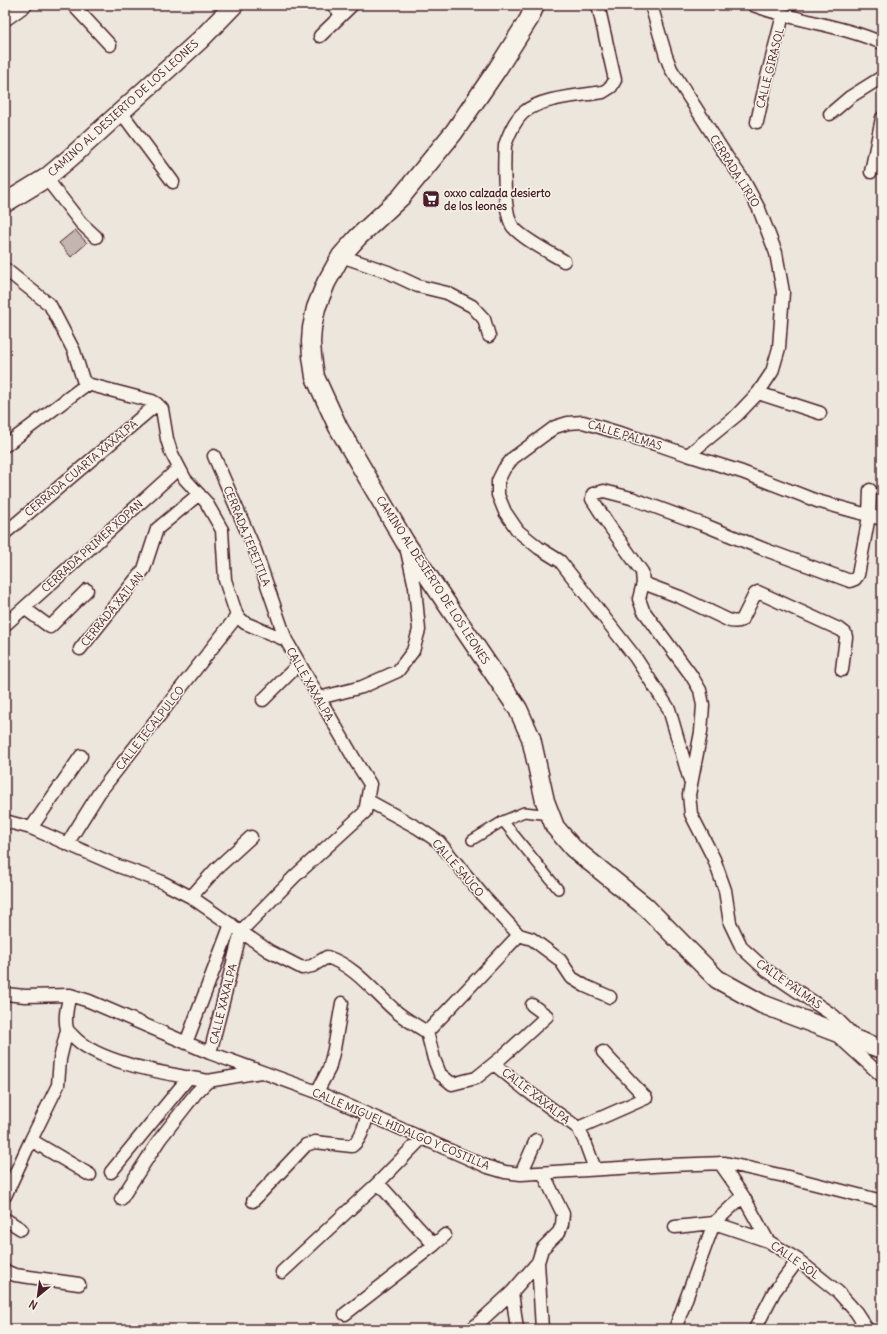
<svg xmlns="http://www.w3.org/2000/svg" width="887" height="1334" font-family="Delius,sans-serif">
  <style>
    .building { fill: #c4b5b0; stroke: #4a1f2b }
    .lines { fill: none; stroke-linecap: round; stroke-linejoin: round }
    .pedestrian-casing { stroke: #4a1f2b; stroke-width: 12 }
    .minor-casing { stroke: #4a1f2b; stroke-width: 15 }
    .secondary-casing { stroke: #4a1f2b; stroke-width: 21 }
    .pedestrian { stroke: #f7f3e8; stroke-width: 9 }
    .minor { stroke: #f7f3e8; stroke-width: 12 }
    .secondary { stroke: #f7f3e8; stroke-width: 18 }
    .labels { text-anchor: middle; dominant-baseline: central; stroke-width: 3; stroke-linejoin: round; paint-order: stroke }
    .street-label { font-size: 11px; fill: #4a1f2b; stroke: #f7f3e8 }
    .poi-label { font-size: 11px; font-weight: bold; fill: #4a1f2b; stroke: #f7f3e8; text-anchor: start }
  </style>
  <rect width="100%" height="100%" fill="#ece6dd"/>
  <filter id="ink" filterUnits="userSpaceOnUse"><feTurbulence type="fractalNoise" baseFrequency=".025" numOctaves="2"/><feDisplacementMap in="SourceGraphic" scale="8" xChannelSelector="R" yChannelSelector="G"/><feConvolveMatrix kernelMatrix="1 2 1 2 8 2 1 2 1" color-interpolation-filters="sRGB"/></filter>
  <g filter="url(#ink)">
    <path class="building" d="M 75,230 L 87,243 L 71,257 L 59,243 Z"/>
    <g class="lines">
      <defs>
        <path id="pedestrian" d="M 503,821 L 558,889
          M 472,840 L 503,821 L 524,812 L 551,815"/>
        <path id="minor" d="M 73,5 L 110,45
          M 333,5 L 341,14
          M 651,5 L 666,56 L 671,69 L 727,157 L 744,181 L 759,209 L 776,253 L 783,292 L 779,348 L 772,372 L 758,393 L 737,415 L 688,455
          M 753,5 C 795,21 841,25 882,43
          M 5,20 L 26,5
          M 320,36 L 352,5
          M 121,112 L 173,182
          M 830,114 L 850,97 L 882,77
          M 757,122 L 766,81 L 783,15
          M 871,172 L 882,118
          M 46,178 L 81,223 L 96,237
          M 341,256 L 388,272 L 418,286 L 447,293 L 472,306 L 484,319 L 489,336
          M 564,261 C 549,252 523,239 513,227 C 503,214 504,161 505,145 C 509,134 514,121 523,113 C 541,97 580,96 603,92 L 611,87 L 615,80 L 598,5
          M 5,269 L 50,305 L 74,351 L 83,380 L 87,384 L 152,401 L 157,404 L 162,409 L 167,439 L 171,452 L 185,479 L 206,502 L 222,530 L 225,580 L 237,616 L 245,623 L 286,640
          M 758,393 L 820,413
          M 6,445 L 87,384
          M 5,533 L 157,404
          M 643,583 L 680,597 L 730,621 C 735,622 738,622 742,620 L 755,594 L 758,592 L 841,630 L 845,633 L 846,637 L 842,670
          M 24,608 L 50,627 L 87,590
          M 5,625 L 179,468
          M 80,649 L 144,569 L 157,529 L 199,494
          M 319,698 L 362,687 L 398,671 L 413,651 L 419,630 L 415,587 L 407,551
          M 263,700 L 299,664
          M 690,781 L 669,709 L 635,657 L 560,561 L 539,548 L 518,531 L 505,512 L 498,495 L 498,481 L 504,469 L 513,458 L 555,427 L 568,423 L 583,422 L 659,445 L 688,455 L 742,472 L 817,501 L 882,519
          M 367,800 L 418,828 L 439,842 L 484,897 L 519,935 L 532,939 L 560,960 L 572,978 L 585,986 L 610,997
          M 5,821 L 31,828 L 118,866 L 160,881 L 191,897 L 269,951 L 302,968 L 312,966 L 327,957 C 357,967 374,993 398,1013 C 407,1020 417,1026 427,1032 L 434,1059 L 440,1074 L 452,1084 L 476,1078 L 502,1057 L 547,1016 L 532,1005
          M 31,828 L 81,756
          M 67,844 L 99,793 L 237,616
          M 191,897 L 216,869 L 251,837
          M 5,994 L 25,996 L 70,995 L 89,1001 L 210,1053 L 317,1092 L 488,1167 L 505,1172 L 521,1174 L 669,1165 L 725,1163 L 784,1176 L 882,1201
          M 70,995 C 67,1006 64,1018 67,1029 C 68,1031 71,1034 73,1036 C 98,1064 171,1074 208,1081
          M 67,1030 L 60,1059 L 58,1085 L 31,1140 L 90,1175
          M 427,1032 L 519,935
          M 855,1037 L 834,1016 L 766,970 L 742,948 L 730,923 L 725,890 L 714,859 L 691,814 L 689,795 L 701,732 L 703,705 L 700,690 L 691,675 L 643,610 L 639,599 L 643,583 L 642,572 L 608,524 L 592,499 L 593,494 L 604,491 L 631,498 L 702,524 L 766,550 L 850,581 L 855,579 L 858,575 L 869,516 L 870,490
          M 840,1038 L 882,1076
          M 186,1043 L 231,924
          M 210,1053 L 241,931 L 295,876 L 365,812 L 370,784 L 356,762 L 286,640 L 255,550 L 214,456
          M 494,1064 L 526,1090 L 578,1128 L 585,1142 L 595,1169
          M 317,1092 L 329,1069 L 334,1049 L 342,1003
          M 578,1128 L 646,1098 L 603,1052
          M 720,1163 L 743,1196 L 768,1241 L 798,1260 L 838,1292 L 856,1312 L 867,1329
          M 111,1172 L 189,1077
          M 521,1174 L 536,1140
          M 378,1183 L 434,1245
          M 5,1196 L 31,1140
          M 121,1199 L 160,1139 L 196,1093 L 208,1081 L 261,1072
          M 253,1201 L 306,1145 L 315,1142 L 352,1146 C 362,1138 364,1126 368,1114
          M 5,1219 L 21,1229
          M 675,1227 L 714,1223 L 768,1241
          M 5,1271 L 15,1275 L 79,1284
          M 282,1272 L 378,1183 L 422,1138
          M 512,1292 L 517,1329
          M 345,1314 L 434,1245 L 445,1235
          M 472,1329 L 512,1292 L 538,1262
          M 542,1329 L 538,1262 L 542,1249 L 559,1232 L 562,1224 L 563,1214 L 543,1173
          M 675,1329 L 714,1223 L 743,1196
          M 755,1329 L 774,1292 L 798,1260"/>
        <path id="secondary" d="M 535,5 L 529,19 L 498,68 L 454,132 L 401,197 L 358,237 L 341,256 L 326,283 L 316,308 L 312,328 L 311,342 L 312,356 L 315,377 L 338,427 L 405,542 L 518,709 L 531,738 L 545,801 L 555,827 L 573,848 L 646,907 L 717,979 L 762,1004 L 859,1041 L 882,1049
          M 5,203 L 46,178 L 70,158 L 200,40 L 234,5"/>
      </defs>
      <use href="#pedestrian" class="pedestrian-casing"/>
      <use href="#minor" class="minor-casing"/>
      <use href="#secondary" class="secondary-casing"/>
      <use href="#pedestrian" class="pedestrian"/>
      <use href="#minor" class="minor"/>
      <use href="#secondary" class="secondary"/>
    </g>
  </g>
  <defs>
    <symbol id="supermarket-square" viewBox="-11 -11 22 22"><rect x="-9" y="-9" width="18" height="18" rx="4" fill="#4a1f2b" stroke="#f7f3e8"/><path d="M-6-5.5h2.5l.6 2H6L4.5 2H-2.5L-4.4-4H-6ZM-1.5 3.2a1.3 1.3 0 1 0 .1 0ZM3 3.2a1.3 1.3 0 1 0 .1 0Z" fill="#fff"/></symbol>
  </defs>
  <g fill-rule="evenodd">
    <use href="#supermarket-square" x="421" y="189" width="20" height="20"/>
  </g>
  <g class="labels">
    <g class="street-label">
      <text transform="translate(770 68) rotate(-76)">CALLE GIRASOL</text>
      <text transform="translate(123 108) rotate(-42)">CAMINO AL DESIERTO DE LOS LEONES</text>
      <text transform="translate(735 171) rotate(58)">CERRADA LIRIO</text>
      <text transform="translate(625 435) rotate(17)">CALLE PALMAS</text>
      <text transform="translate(81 468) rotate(-40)">CERRADA CUARTA XAXALPA</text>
      <text transform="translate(247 536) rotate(68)">CERRADA TEPETITLA</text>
      <text transform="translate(92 546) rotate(-42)">CERRADA PRIMER XOPAN</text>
      <text transform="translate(433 580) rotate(57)">CAMINO AL DESIERTO DE LOS LEONES</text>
      <text transform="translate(112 609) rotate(-51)">CERRADA XATLAN</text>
      <text transform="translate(310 684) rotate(60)">CALLE XAXALPA</text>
      <text transform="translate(150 728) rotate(-52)">CALLE TECALPULCO</text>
      <text transform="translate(458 868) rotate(49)">CALLE SAÚCO</text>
      <text transform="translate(789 984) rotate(35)">CALLE PALMAS</text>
      <text transform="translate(223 1004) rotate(-76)">CALLE XAXALPA</text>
      <text transform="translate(536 1096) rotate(38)">CALLE XAXALPA</text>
      <text transform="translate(401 1129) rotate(23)">CALLE MIGUEL HIDALGO Y COSTILLA</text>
      <text transform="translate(795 1260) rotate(35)">CALLE SOL</text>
    </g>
    <g class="poi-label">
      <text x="444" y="193">oxxo calzada desierto<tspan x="444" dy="13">de los leones</tspan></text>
    </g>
  </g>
  <rect width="887" height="1334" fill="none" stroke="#f7f3e8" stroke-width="20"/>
  <rect x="10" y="10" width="867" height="1314" fill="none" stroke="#4a1f2b" stroke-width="1.5" filter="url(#ink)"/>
  <g transform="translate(38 1296) rotate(209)" stroke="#f7f3e8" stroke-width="3" paint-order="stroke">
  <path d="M0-3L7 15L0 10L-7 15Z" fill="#4a1f2b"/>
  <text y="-6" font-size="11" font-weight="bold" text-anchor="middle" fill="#4a1f2b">N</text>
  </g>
</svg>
